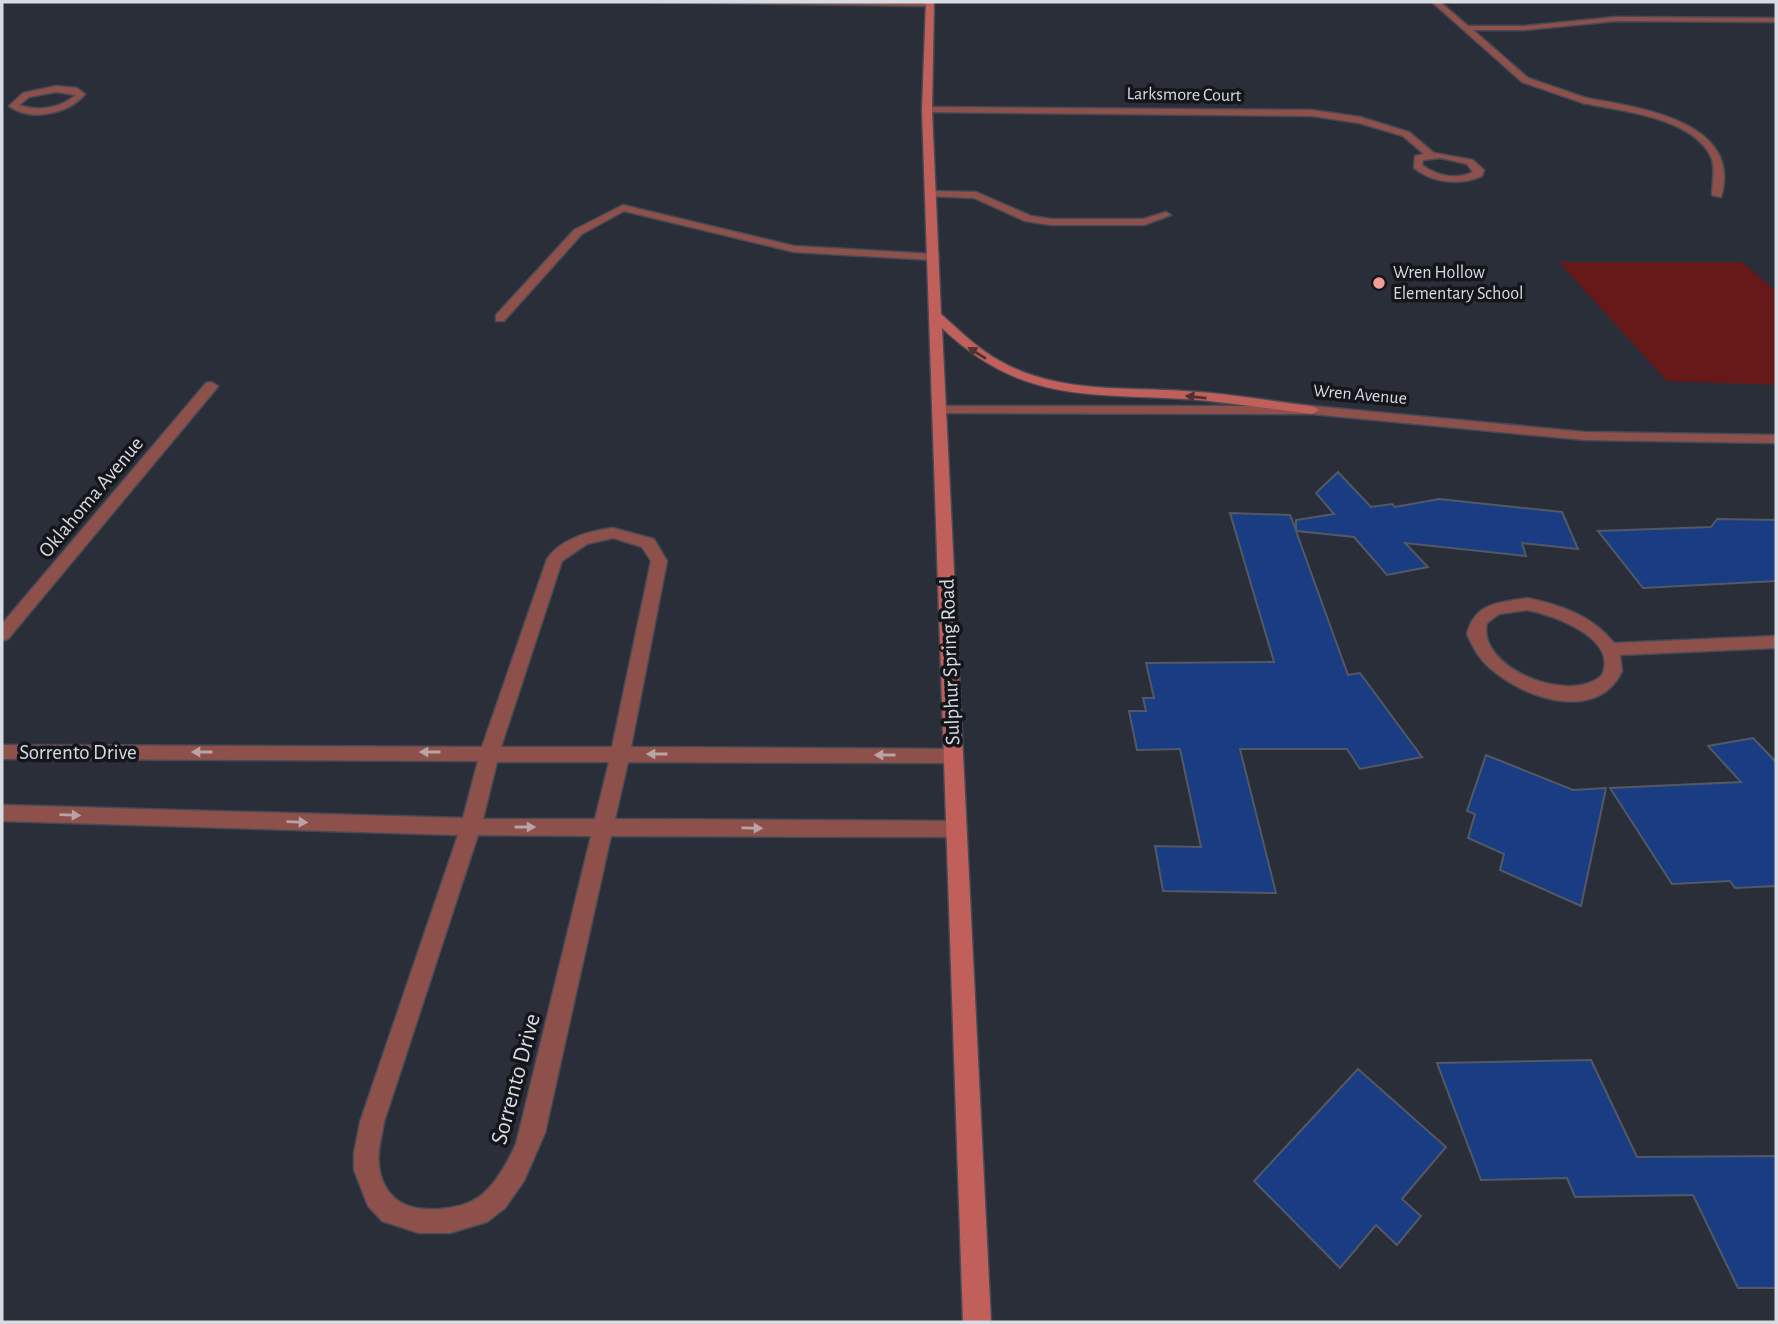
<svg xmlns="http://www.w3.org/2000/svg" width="1778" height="1324" font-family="'Alegreya Sans',sans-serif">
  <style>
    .green { fill: #671919 }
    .building { fill: #1a3c83; stroke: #525964; stroke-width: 2 }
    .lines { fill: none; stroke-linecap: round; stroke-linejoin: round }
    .lane-casing { stroke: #454a54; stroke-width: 3 }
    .street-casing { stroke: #454a54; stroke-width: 3 }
    .secondary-casing { stroke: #454a54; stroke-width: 3 }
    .lane { fill: #8d504b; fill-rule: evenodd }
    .street { fill: #8d504b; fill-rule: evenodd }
    .secondary { fill: #c1605a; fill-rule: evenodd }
    .oneway { fill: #513031 }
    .oneway2 { fill: #b9a3a6 }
    .poi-dot { fill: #f59c95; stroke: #14161b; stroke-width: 2.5 }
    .labels { text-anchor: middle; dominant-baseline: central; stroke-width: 7; stroke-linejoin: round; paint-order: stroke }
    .far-street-label { font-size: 18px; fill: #d7dbe2; stroke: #14161b }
    .far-poi-label { font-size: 18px; fill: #d7dbe2; stroke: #14161b; text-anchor: start }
    .street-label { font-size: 21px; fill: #d7dbe2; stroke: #14161b }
    .near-street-label { font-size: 24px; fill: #d7dbe2; stroke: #14161b }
  </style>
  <rect width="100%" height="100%" fill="#292e39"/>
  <path class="green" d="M 1559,262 L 1742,262 L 1776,291 L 1776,385 L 1667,381 Z"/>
  <path class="building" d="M 1338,472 L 1371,507 L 1392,504 L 1395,507 L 1439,499 L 1562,512 L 1578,549 L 1522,543 L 1526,556 L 1405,543 L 1428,567 L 1387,575 L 1354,537 L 1296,531 L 1348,675 L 1360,673 L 1422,757 L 1360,769 L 1347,749 L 1240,749 L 1276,893 L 1163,891 L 1155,846 L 1201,847 L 1180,749 L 1137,750 L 1129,711 L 1146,711 L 1143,698 L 1154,698 L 1146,663 L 1274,662 L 1230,513 L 1290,515 L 1296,530 L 1296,520 L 1334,514 L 1316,493 Z
    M 1717,519 L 1776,520 L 1776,581 L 1643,588 L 1598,531 L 1711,527 Z
    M 1753,738 L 1776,762 L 1776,886 L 1735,888 L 1730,881 L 1672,884 L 1610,788 L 1741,782 L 1708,746 Z
    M 1486,755 L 1573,790 L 1606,788 L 1581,906 L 1500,870 L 1504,854 L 1468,838 L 1475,814 L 1467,811 Z
    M 1591,1060 L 1637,1157 L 1776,1156 L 1776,1288 L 1738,1288 L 1693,1195 L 1575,1197 L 1567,1178 L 1481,1180 L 1437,1063 Z
    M 1358,1069 L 1446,1147 L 1402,1199 L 1421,1216 L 1397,1245 L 1376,1225 L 1340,1268 L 1254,1181 Z"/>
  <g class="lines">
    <defs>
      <path id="lane" d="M 1586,98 C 1637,107 1744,121 1721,197 L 1712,195 C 1712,183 1716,168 1711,157 C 1693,117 1620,111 1583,103 Z
        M 931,191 L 976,192 L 1031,216 L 1051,219 L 1143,219 L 1166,212 L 1171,215 L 1144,225 L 1051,225 L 1025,221 L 974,198 L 927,196 L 927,192 Z
        M 623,205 L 794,246 L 933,254 L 939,257 L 933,260 L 794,252 L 624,211 L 582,234 L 504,321 L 496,321 L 496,315 L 574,230 Z"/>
      <path id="street" d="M 652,2 L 925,2 L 933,4 L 929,6 Z
        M 1432,2 L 1440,2 L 1468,26 L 1524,26 L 1616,17 L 1776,18 L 1776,22 L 1616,21 L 1524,30 L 1473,30 L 1528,78 L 1589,99 L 1586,104 L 1522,82 Z
        M 56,86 L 77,88 L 85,94 C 69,114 30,122 9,106 L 23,93 ZM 56,92 L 76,95 C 61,108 38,112 19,105 L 29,97 Z
        M 927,107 L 1312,110 L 1360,117 L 1409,132 L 1434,153 L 1473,160 L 1484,170 L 1482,176 C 1459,186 1433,183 1414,168 L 1415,156 L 1424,154 L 1403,136 L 1359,123 L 1312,116 L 924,112 ZM 1441,158 L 1467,164 L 1473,172 C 1456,180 1437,176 1422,165 L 1423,160 Z
        M 211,382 L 218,386 L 216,389 L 8,639 L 2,641 L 2,624 L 206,383 Z
        M 940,406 L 1312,406 L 1585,432 L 1776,435 L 1776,443 L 1585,440 L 1312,414 L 935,413 L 935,407 Z
        M 613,528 L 654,539 L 667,561 L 631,747 L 953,749 L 960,751 L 962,756 L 960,761 L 953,763 L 628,762 L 615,819 L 956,821 L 963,823 L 966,829 L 963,835 L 956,837 L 611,836 L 545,1133 L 524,1181 L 505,1208 L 487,1222 L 450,1233 L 419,1233 L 382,1221 L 368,1206 L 354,1170 L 354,1153 L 360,1122 L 458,835 L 2,821 L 2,805 L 463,818 L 478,761 L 2,759 L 2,745 L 482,747 L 547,559 C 562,538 589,531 613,528 ZM 613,538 L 642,547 L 651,561 L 612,747 L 501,747 L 562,561 L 587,544 ZM 497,762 L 609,762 L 595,819 L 483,819 ZM 478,835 L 591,836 L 516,1144 C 507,1163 496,1184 479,1197 C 461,1210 419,1214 400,1202 C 387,1194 380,1179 379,1165 C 377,1151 382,1136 384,1122 Z
        M 1527,598 C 1560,605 1592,615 1614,643 L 1776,636 L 1776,648 L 1620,655 L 1622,671 C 1598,723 1525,699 1491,669 C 1479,659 1473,648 1467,634 C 1475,602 1499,603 1527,598 ZM 1527,610 C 1553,615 1619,638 1602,675 C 1570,706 1476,667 1487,623 L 1499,614 Z"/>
      <path id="secondary" d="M 926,2 L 934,2 L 932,110 L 941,314 C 960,331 978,349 1000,361 C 1056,393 1121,387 1184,391 C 1227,393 1269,401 1312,406 L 1319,410 L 1312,414 C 1270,409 1227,402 1185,399 C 1085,393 1020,402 942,328 L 991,1322 L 963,1322 L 922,110 Z"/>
    </defs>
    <use href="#lane" class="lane-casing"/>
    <use href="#street" class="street-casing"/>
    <use href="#secondary" class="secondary-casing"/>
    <use href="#lane" class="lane"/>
    <use href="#street" class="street"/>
    <use href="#secondary" class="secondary"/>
  </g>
  <defs><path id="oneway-solid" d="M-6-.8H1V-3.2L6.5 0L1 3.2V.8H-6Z" transform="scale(1.75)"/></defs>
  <g class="oneway">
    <use href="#oneway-solid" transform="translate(977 353) rotate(-148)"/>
    <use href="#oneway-solid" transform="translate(1196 397) rotate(-174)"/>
  </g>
  <g class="oneway2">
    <use href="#oneway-solid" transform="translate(202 752) rotate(180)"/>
    <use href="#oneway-solid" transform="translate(430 752) rotate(180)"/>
    <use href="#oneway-solid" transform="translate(657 754) rotate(-180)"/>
    <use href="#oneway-solid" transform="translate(885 755) rotate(-180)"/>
    <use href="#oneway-solid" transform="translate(70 815) rotate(2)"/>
    <use href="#oneway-solid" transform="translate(297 822) rotate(2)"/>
    <use href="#oneway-solid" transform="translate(525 827)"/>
    <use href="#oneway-solid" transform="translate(752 828) rotate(1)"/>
  </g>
  <circle class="poi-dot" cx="1379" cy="283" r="7"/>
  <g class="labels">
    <g class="far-street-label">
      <text transform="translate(1184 95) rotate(1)">Larksmore Court</text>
      <text transform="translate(1360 395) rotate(5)">Wren Avenue</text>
    </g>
    <g class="far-poi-label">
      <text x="1393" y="273">Wren Hollow<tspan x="1393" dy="21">Elementary School</tspan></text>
    </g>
    <g class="street-label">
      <text transform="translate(91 497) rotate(-50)">Oklahoma Avenue</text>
      <text transform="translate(950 662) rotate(-92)">Sulphur Spring Road</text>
      <text x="78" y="752">Sorrento Drive</text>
    </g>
    <g class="near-street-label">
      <text transform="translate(516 1079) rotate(-75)">Sorrento Drive</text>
    </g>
  </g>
  <rect width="1778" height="1324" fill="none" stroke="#d7dbe2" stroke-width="7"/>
</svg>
